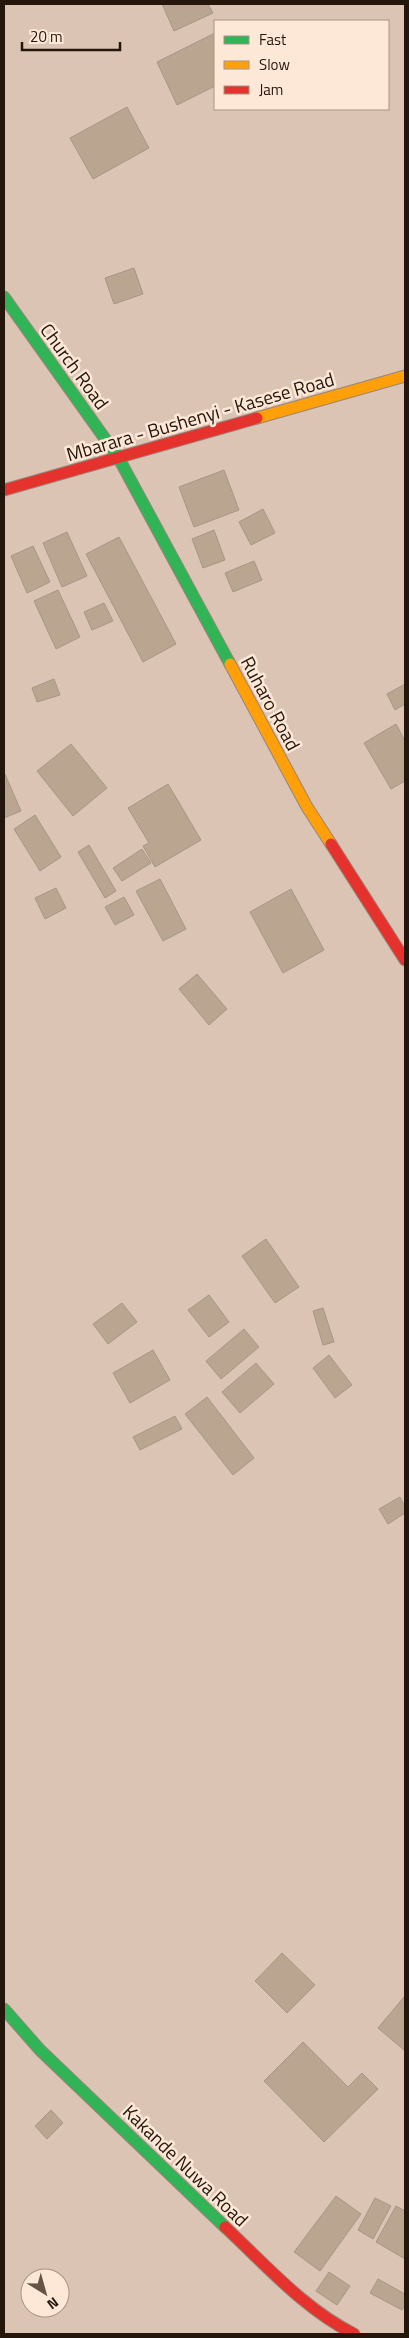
<svg xmlns="http://www.w3.org/2000/svg" width="409" height="2338" font-family="'Titillium Web',sans-serif">
  <style>
    .building { fill: #baa690; stroke: #a69687 }
    .lines { fill: none; stroke-linecap: round; stroke-linejoin: round }
    .fast-casing { stroke: #978579; stroke-width: 13 }
    .slow-casing { stroke: #978579; stroke-width: 13 }
    .jam-casing { stroke: #978579; stroke-width: 13 }
    .fast { stroke: #30b455; stroke-width: 11 }
    .slow { stroke: #ff9f0a; stroke-width: 11 }
    .jam { stroke: #e5322d; stroke-width: 11 }
    .labels { text-anchor: middle; dominant-baseline: central; stroke-width: 5; stroke-linejoin: round; paint-order: stroke }
    .street-label { font-size: 19px; fill: #25160b; stroke: #fde7d7 }
  </style>
  <rect width="100%" height="100%" fill="#dbc4b4"/>
  <path class="building" d="M 162,4 L 208,4 L 213,13 L 174,31 Z
    M 215,33 L 215,86 L 177,105 L 157,62 Z
    M 127,107 L 149,148 L 93,179 L 70,138 Z
    M 134,268 L 143,294 L 114,304 L 105,278 Z
    M 224,470 L 239,510 L 194,527 L 179,487 Z
    M 263,509 L 275,533 L 251,545 L 239,522 Z
    M 214,530 L 225,560 L 203,568 L 192,539 Z
    M 67,532 L 87,576 L 62,587 L 43,543 Z
    M 119,537 L 176,644 L 143,662 L 86,554 Z
    M 33,546 L 50,582 L 27,593 L 11,556 Z
    M 254,561 L 262,580 L 233,592 L 225,573 Z
    M 58,590 L 80,637 L 56,649 L 34,601 Z
    M 104,603 L 113,621 L 92,630 L 84,612 Z
    M 54,679 L 60,695 L 37,702 L 32,688 Z
    M 405,684 L 405,704 L 395,710 L 387,694 Z
    M 396,724 L 405,741 L 405,781 L 391,789 L 364,743 Z
    M 71,744 L 107,788 L 73,816 L 37,771 Z
    M 4,772 L 21,811 L 4,818 Z
    M 168,784 L 201,840 L 155,867 L 143,846 L 149,843 L 128,808 Z
    M 35,815 L 61,857 L 40,871 L 14,829 Z
    M 89,845 L 116,891 L 105,898 L 78,852 Z
    M 142,849 L 151,863 L 122,881 L 113,868 Z
    M 160,879 L 186,929 L 163,941 L 136,891 Z
    M 56,888 L 66,908 L 45,919 L 35,898 Z
    M 291,889 L 324,950 L 283,973 L 250,912 Z
    M 124,897 L 134,915 L 115,925 L 105,907 Z
    M 197,974 L 227,1009 L 209,1025 L 179,989 Z
    M 266,1239 L 299,1287 L 275,1303 L 242,1256 Z
    M 209,1295 L 229,1322 L 209,1337 L 188,1310 Z
    M 122,1303 L 137,1322 L 108,1344 L 93,1324 Z
    M 323,1308 L 334,1342 L 323,1345 L 313,1311 Z
    M 244,1329 L 259,1347 L 221,1379 L 206,1361 Z
    M 153,1350 L 170,1380 L 130,1403 L 113,1373 Z
    M 329,1355 L 352,1385 L 335,1398 L 313,1368 Z
    M 256,1363 L 274,1384 L 240,1413 L 222,1392 Z
    M 207,1397 L 254,1458 L 233,1475 L 185,1414 Z
    M 175,1416 L 182,1429 L 140,1450 L 133,1437 Z
    M 400,1497 L 405,1507 L 405,1513 L 388,1524 L 379,1509 Z
    M 282,1953 L 315,1985 L 287,2013 L 255,1981 Z
    M 404,1997 L 405,1999 L 405,2051 L 378,2028 Z
    M 303,2042 L 348,2087 L 362,2073 L 378,2089 L 324,2142 L 264,2081 Z
    M 51,2110 L 63,2123 L 47,2139 L 35,2126 Z
    M 336,2196 L 361,2214 L 320,2271 L 294,2252 Z
    M 375,2198 L 391,2206 L 373,2239 L 358,2230 Z
    M 396,2206 L 405,2211 L 405,2259 L 376,2242 Z
    M 329,2272 L 350,2286 L 337,2305 L 316,2291 Z
    M 378,2279 L 405,2294 L 405,2305 L 402,2310 L 370,2293 Z"/>
  <g class="lines">
    <defs>
      <path id="fast" d="M 4,297 L 118,457 L 230,664
        M 4,2009 L 40,2050 L 225,2227"/>
      <path id="slow" d="M 257,418 L 405,376
        M 230,664 L 307,807 L 331,844"/>
      <path id="jam" d="M 4,490 L 257,418
        M 331,844 L 405,960
        M 225,2227 C 266,2265 304,2309 354,2334"/>
    </defs>
    <use href="#fast" class="fast-casing"/>
    <use href="#slow" class="slow-casing"/>
    <use href="#jam" class="jam-casing"/>
    <use href="#fast" class="fast"/>
    <use href="#slow" class="slow"/>
    <use href="#jam" class="jam"/>
  </g>
  <g class="labels">
    <g class="street-label">
      <text transform="translate(75 366) rotate(54)">Church Road</text>
      <text transform="translate(200 416) rotate(-16)">Mbarara - Bushenyi - Kasese Road</text>
      <text transform="translate(271 703) rotate(62)">Ruharo Road</text>
      <text transform="translate(186 2165) rotate(44)">Kakande Nuwa Road</text>
    </g>
  </g>
  <rect width="409" height="2338" fill="none" stroke="#25160b" stroke-width="10"/>
  <rect x="214" y="20" width="175" height="90" fill="#fde7d7" stroke="#a79385"/>
  <rect x="224" y="36" width="25" height="8" fill="#30b455" stroke="#a79385"/>
  <text x="259" y="45" font-size="15" fill="#25160b">Fast</text>
  <rect x="224" y="61" width="25" height="8" fill="#ff9f0a" stroke="#a79385"/>
  <text x="259" y="70" font-size="15" fill="#25160b">Slow</text>
  <rect x="224" y="86" width="25" height="8" fill="#e5322d" stroke="#a79385"/>
  <text x="259" y="95" font-size="15" fill="#25160b">Jam</text>
  <g transform="translate(45 2293) rotate(143)"><circle r="24" fill="#fde7d7" stroke="#a79385"/>
  <path d="M0-4L9 19L0 12L-9 19Z" fill="#655346"/>
  <text y="-8" font-size="14" font-weight="bold" text-anchor="middle" fill="#25160b">N</text>
  </g>
  <path d="M22 42v8h98v-8" fill="none" stroke="#25160b" stroke-width="2.5"/>
  <text x="30" y="42" font-size="15" fill="#25160b" stroke="#fde7d7" stroke-width="4" paint-order="stroke">20 m</text>
</svg>
